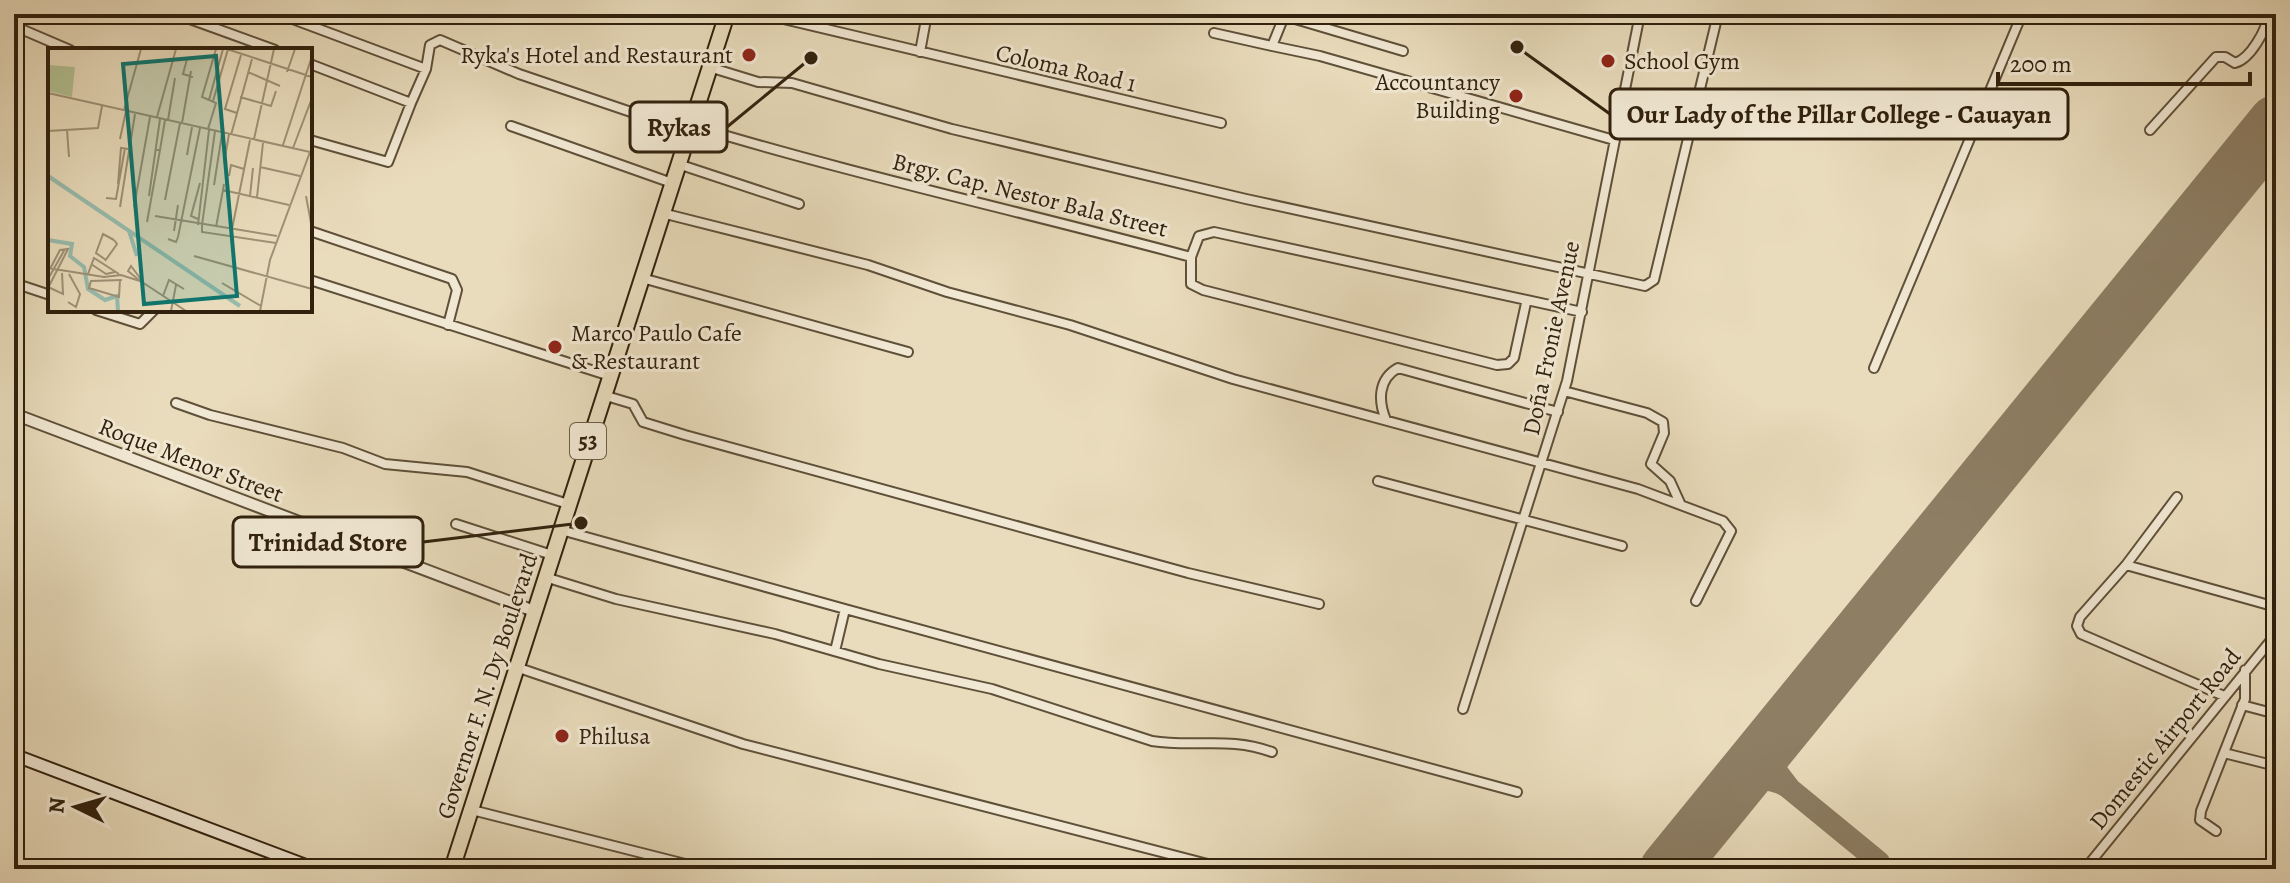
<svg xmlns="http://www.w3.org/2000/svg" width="2290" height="883" font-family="Alegreya,serif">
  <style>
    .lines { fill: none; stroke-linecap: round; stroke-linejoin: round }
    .taxiway { stroke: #8d7e64; stroke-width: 22 }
    .runway { stroke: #8d7e64; stroke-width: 56 }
    .minor-casing { stroke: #5f5039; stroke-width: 12 }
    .tertiary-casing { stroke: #5f5039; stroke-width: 14 }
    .secondary-casing { stroke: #31210d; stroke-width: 15 }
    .trunk-casing { stroke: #31210d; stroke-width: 18 }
    .minor { stroke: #f1e8d3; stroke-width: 8 }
    .tertiary { stroke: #f1e8d3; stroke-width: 10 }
    .secondary { stroke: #f1e8d3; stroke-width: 11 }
    .trunk { stroke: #e9dcbc; stroke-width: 14 }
    .poi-dot { fill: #8f2418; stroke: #f1e8d3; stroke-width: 3 }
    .labels { text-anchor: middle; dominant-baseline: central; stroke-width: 6; stroke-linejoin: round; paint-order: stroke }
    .shield { fill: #f1e8d3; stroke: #6b5d48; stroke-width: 2 }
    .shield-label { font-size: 22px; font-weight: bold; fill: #31210d }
    .poi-label { font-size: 24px; fill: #31210d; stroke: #f1e8d3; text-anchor: start }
    .street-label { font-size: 24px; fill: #31210d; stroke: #f1e8d3 }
    .inset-river { fill: none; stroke: #97bcae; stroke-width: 4 }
    .inset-road { fill: none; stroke: #9f9176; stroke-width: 2 }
    .view { fill: #0f766e; fill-opacity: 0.15; stroke: #0f766e; stroke-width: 4 }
    .inset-edge { fill: none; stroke: #31210d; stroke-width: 4 }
    .leader { fill: none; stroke: #31210d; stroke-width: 3 }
    .callout-dot { fill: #31210d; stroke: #f1e8d3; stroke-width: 3 }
    .callout { fill: #f1e8d3; stroke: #31210d; stroke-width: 3 }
    .callout-label { font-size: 26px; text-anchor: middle; font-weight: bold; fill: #31210d }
  </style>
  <rect width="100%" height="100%" fill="#e9dcbc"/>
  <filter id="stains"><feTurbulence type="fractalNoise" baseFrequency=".0025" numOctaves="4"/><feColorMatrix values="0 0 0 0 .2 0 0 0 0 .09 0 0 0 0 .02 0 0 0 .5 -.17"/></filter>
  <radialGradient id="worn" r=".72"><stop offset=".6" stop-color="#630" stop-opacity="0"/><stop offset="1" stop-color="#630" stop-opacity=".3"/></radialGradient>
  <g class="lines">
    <path class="taxiway" d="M 1791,718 L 1773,745 L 1777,772 L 1790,789 L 1879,862 L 1881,869
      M 1729,794 C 1746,779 1769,774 1789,788"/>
    <path class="runway" d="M 1668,869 L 2276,123"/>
    <defs>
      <path id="minor" d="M 176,14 L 275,50
        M 279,14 L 426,69
        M 763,14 L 1221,123
        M 1285,16 L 1403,51
        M 14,26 L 70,50
        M 1214,33 L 1272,46 L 1285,14
        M 1272,46 L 1320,56 L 1614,140
        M 920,52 L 927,14
        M 310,64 L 411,103 L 426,69 L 430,45 L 440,40 L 519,74 L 687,131
        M 709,67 L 758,82 L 792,83 L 952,129 L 1246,199 L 1645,286 L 1654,280 L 1718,14
        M 690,125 C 855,175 1024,212 1191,257 L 1199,236 L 1214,232 L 1582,312
        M 511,126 L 672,183
        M 2150,130 L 2216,57 L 2225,57 L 2235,63 C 2250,59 2267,30 2268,14
        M 310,140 L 388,162 L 411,103
        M 678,164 L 799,204
        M 662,213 L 868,265 L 947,292 L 1070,325 L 1233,379 L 1638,489 L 1723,521 L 1731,531 L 1696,601
        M 310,231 L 452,279 L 457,290 L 448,325
        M 1191,257 L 1191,284 L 1203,290 L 1497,365 L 1508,364 L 1514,358 L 1526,303
        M 642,278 L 908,352
        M 310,280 L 610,376
        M 14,283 L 50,295
        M 96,310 L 140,324 L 154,310
        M 1874,368 L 2022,14
        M 1564,391 L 1647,413 L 1663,422 L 1664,433 L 1651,464 L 1670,481 L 1680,503
        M 603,395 L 633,404 L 643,422 L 685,435 L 1188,573 L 1319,604
        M 176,403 L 210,415 L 343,448 L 385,464 L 467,472 L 568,504
        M 1386,420 C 1378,401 1378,379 1398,368 L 1558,412
        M 1378,481 L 1622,546
        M 2177,497 L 2126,565 L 2080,617 L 2077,626 L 2081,634 L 2224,696
        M 456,524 L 552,555
        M 561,530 L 845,609
        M 2126,565 L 2276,607
        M 545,577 L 616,599 L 775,634 L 879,664 L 992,689 L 1152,741 C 1196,748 1228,736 1272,752
        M 835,651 L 845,609 L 1517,792
        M 516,667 L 743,744 L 1227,869
        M 2242,705 L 2276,714
        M 1463,709 L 1567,381 L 1640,14
        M 2224,753 L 2276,766
        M 472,810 L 705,869
        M 2216,831 L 2200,820 L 2201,811 L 2245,699 L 2245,670
        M 2085,869 L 2276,634"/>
      <path id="tertiary" d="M 14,414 L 534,611"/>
      <path id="secondary" d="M 14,755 L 315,869"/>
      <path id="trunk" d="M 452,869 L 727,14"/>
    </defs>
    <use href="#minor" class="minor-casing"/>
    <use href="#tertiary" class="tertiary-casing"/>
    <use href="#secondary" class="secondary-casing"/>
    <use href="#trunk" class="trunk-casing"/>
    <use href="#minor" class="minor"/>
    <use href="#tertiary" class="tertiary"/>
    <use href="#secondary" class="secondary"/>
    <use href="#trunk" class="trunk"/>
  </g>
  <g class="poi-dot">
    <circle cx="749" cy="55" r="8"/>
    <circle cx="1608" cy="61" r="8"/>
    <circle cx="1516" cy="96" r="8"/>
    <circle cx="555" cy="347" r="8"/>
    <circle cx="562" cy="736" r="8"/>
  </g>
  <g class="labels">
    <rect class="shield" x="570" y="423" width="36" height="36" rx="6"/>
    <g class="shield-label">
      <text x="588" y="441">53</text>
    </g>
    <g class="poi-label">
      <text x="733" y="55" text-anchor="end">Ryka's Hotel and Restaurant</text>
      <text x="1624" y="61">School Gym</text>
      <text x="1500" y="82" text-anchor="end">Accountancy<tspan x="1500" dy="28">Building</tspan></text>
      <text x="571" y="333">Marco Paulo Cafe<tspan x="571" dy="28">&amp; Restaurant</tspan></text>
      <text x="578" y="736">Philusa</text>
    </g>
    <g class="street-label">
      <text transform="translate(1066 68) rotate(13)">Coloma Road 1</text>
      <text transform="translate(1030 195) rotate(14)">Brgy. Cap. Nestor Bala Street</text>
      <text transform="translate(1551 338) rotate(-78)">Doña Fronie Avenue</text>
      <text transform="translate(191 460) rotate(21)">Roque Menor Street</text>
      <text transform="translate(487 686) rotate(-72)">Governor F. N. Dy Boulevard</text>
      <text transform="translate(2165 739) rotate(-51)">Domestic Airport Road</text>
    </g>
  </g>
  <g transform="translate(48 48)">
    <rect width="264" height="264" fill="#e9dcbc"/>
    <path d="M 0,17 L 27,19 L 24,49 L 0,43 Z" fill="#b3c193"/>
    <path class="inset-river" d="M 0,128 L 192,258M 81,183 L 89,208M 0,192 L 24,196 L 22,208 L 36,219 L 40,241 L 57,252 L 69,248 L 70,263"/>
    <path class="inset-road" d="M 179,1 L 264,29M 139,11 L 135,26 L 145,29M 200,24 L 232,38M 239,24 L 247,1M 0,45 L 262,104 L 222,212 L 212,263M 192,49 L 223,58 L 228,43M 161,52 L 154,49 L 168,1M 165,53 L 180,1M 76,62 L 93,1M 189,65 L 177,61 L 193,7M 109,69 L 128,1M 120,72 L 127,30M 134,75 L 143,23M 160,81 L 168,55 L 161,52 L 175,1M 19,82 L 21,109M 0,83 L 50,80 L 54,58M 183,87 L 204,11M 72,91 L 78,63M 206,91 L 226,1M 235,97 L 264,8M 245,100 L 264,50M 112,102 L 117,72M 139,107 L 144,79M 176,115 L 181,86M 212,119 L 252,128M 181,128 L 183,117 L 196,121M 70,136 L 73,100 L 80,101M 176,136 L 175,142 L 241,157M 166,137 L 174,86M 101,148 L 112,71M 202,148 L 205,120M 258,148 L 263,175M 209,149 L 215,95M 58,150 L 68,151 L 77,100M 117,152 L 132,75M 72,159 L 87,66M 86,159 L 102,69M 107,168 L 229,188M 150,171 L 143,168 L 152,135M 99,174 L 112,102 L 107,102M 150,177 L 161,82M 154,177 L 167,83M 154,177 L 154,184 L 228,195M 168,179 L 175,142M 184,181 L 202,92M 126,183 L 130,157M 120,191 L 128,194 L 130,189 L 152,80M 146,208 L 264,241M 58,212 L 48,205 L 55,186 L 66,192M 57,213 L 69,196 L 66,192M 43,216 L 58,226 L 67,224M 0,220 L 56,229 L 73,227 L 95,234M 40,226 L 46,210 L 71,226M 0,231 L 17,201M 72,232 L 71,249 L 41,240 L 43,233 L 74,232M 95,234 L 83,218 L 80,223 L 91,232 L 138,263M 174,235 L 213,258M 0,239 L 15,246 L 14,225M 0,240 L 20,201 L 12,202 L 2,221M 115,248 L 121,232 L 136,241M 20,254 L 28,259 L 32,246 L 21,226M 123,263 L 128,237"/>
    <path class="view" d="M 168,8 L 189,248 L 96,256 L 75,16 Z"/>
    <rect width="264" height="264" class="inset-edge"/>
  </g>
  <path class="leader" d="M1517 47L1610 114M811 58L727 127M581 523L423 542"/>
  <g class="callout-dot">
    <circle cx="1517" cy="47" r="8"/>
    <circle cx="811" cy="58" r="8"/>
    <circle cx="581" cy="523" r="8"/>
  </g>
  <g class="callout">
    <rect x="1610" y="89" width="458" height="50" rx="8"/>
    <rect x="630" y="102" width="97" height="50" rx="8"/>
    <rect x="233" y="517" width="190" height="50" rx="8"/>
  </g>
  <g class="callout-label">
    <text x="1839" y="123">Our Lady of the Pillar College - Cauayan</text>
    <text x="679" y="136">Rykas</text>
    <text x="328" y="551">Trinidad Store</text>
  </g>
  <rect width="2290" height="883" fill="none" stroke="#e9dcbc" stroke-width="48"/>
  <rect x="16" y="16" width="2258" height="851" fill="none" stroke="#31210d" stroke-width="4"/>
  <rect x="24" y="24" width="2242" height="835" fill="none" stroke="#31210d" stroke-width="2"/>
  <g transform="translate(76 807) rotate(275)" stroke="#f1e8d3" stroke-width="6" paint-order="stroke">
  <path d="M0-6L14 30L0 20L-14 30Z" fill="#31210d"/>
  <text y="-12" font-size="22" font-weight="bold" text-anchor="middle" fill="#31210d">N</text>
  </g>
  <path d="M1998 72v12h252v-12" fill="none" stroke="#31210d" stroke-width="4"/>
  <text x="2010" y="72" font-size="24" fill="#31210d" stroke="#f1e8d3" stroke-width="6" paint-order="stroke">200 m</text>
  <rect width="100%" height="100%" filter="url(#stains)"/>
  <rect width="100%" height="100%" fill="url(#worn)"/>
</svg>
